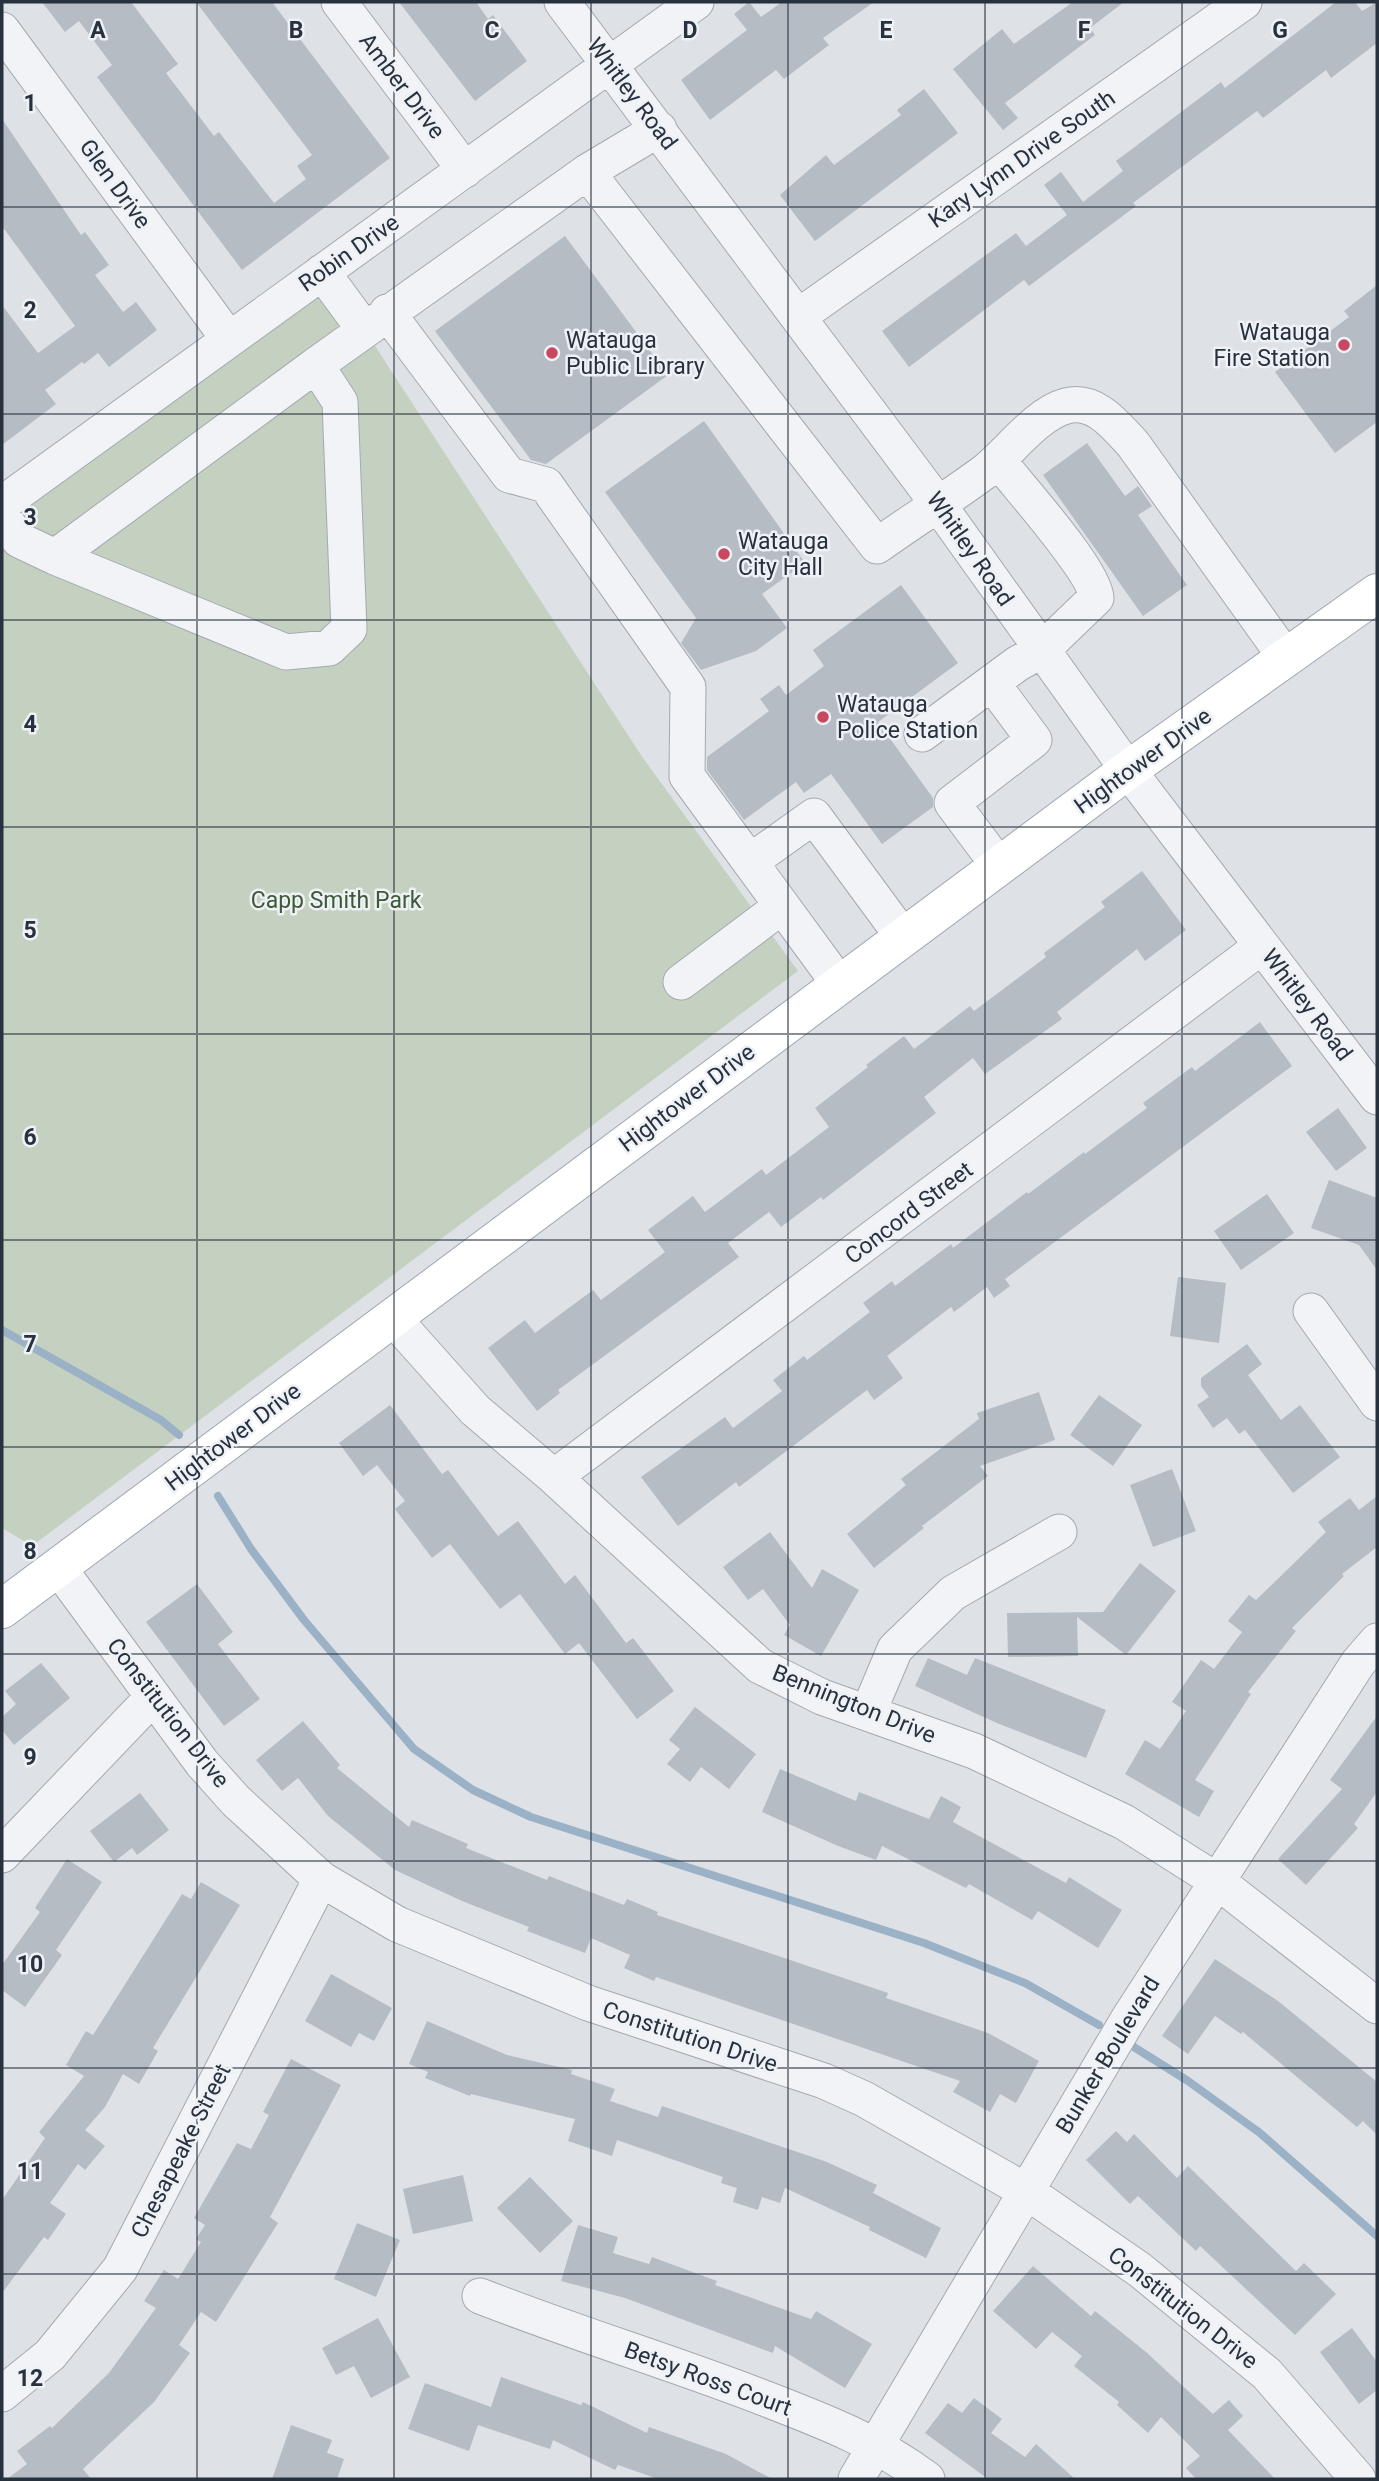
<svg xmlns="http://www.w3.org/2000/svg" width="1379" height="2481" font-family="Roboto,sans-serif">
  <style>
    .green { fill: #c5d1c0 }
    .lines { fill: none; stroke-linecap: round; stroke-linejoin: round }
    .stream { stroke: #9bb1c6; stroke-width: 8 }
    .building { fill: #b6bcc4 }
    .minor-casing { stroke: #a4a9b1; stroke-width: 37 }
    .major-casing { stroke: #9ea7b2; stroke-width: 40 }
    .minor { stroke: #f1f3f6; stroke-width: 35 }
    .major { stroke: #fff; stroke-width: 38 }
    .grid { fill: none; stroke: #28313e; stroke-width: 2; stroke-opacity: 0.55 }
    .poi-dot { fill: #c8485f; stroke: #eef1f5; stroke-width: 2.5 }
    .labels { text-anchor: middle; dominant-baseline: central; stroke-width: 5; stroke-linejoin: round; paint-order: stroke }
    .street-label { font-size: 23px; fill: #28313e; stroke: #eef1f5 }
    .poi-label { font-size: 23px; fill: #28313e; stroke: #eef1f5; text-anchor: start }
    .park-label { font-size: 23px; fill: #3e5936; stroke: #eef1f5 }
    .grid-label { font-size: 23px; text-anchor: middle; font-weight: bold; fill: #28313e; stroke: #eef1f5; stroke-width: 5; stroke-linejoin: round; paint-order: stroke }
  </style>
  <rect width="100%" height="100%" fill="#dee2e7"/>
  <path class="green" d="M 322,272 L 364,329 L 643,758 L 798,971 L 32,1546 L 2,1528 L 2,504 Z"/>
  <g class="lines">
    <path class="stream" d="M 2,1330 L 161,1420 L 179,1435
      M 218,1496 L 251,1549 L 304,1620 L 414,1749 L 473,1790 L 531,1817 L 924,1943 L 1025,1983 L 1099,2025
      M 1129,2044 L 1188,2081 L 1260,2133 L 1377,2236"/>
  </g>
  <path class="building" d="M 42,2 L 131,2 L 178,64 L 166,73 L 214,136 L 219,132 L 274,203 L 306,179 L 297,166 L 312,155 L 196,2 L 272,2 L 390,158 L 242,270 L 97,77 L 112,65 L 79,21 L 65,32 Z
    M 399,2 L 476,2 L 488,19 L 493,15 L 527,61 L 475,101 Z
    M 749,2 L 761,17 L 782,2 L 874,2 L 823,38 L 829,45 L 784,79 L 776,70 L 710,120 L 681,80 L 747,30 L 734,14 Z
    M 1073,2 L 1124,2 L 1090,28 L 1095,35 L 1005,103 L 1018,118 L 1003,130 L 953,69 L 1002,29 L 1014,44 Z
    M 1336,2 L 1355,2 L 1362,11 L 1377,2 L 1377,43 L 1331,78 L 1326,70 L 1263,118 L 1257,111 L 1133,203 L 1136,206 L 1029,286 L 1024,280 L 909,367 L 882,331 L 1016,233 L 1026,246 L 1067,215 L 1044,185 L 1061,172 L 1083,202 L 1123,171 L 1116,161 L 1221,82 L 1225,88 Z
    M 924,89 L 958,133 L 815,241 L 780,195 L 826,155 L 834,165 L 901,115 L 897,110 Z
    M 2,119 L 81,235 L 85,232 L 109,265 L 95,275 L 123,312 L 136,302 L 157,330 L 109,367 L 98,353 L 84,364 L 82,362 L 45,390 L 56,404 L 2,445 L 2,305 L 38,353 L 75,326 L 2,226 Z
    M 565,236 L 668,375 L 546,464 L 531,460 L 435,331 Z
    M 1377,285 L 1377,422 L 1335,453 L 1275,372 L 1349,317 L 1344,311 Z
    M 704,421 L 805,563 L 762,594 L 787,628 L 756,651 L 701,670 L 681,643 L 696,618 L 605,492 Z
    M 1087,443 L 1125,496 L 1138,486 L 1152,506 L 1138,515 L 1187,585 L 1143,616 L 1043,475 Z
    M 901,585 L 958,663 L 878,722 L 933,798 L 933,807 L 882,844 L 831,774 L 804,793 L 796,782 L 744,820 L 707,770 L 707,757 L 769,711 L 760,699 L 779,685 L 786,695 L 824,666 L 813,650 Z
    M 1142,871 L 1186,930 L 1145,961 L 1137,949 L 1057,1012 L 1062,1019 L 985,1074 L 973,1058 L 924,1097 L 936,1113 L 823,1200 L 821,1197 L 781,1227 L 769,1212 L 728,1243 L 739,1257 L 558,1390 L 560,1393 L 537,1411 L 488,1348 L 525,1320 L 535,1333 L 593,1290 L 601,1300 L 665,1252 L 648,1230 L 693,1196 L 705,1212 L 762,1169 L 766,1175 L 829,1127 L 815,1108 L 868,1067 L 866,1065 L 904,1036 L 914,1049 L 970,1006 L 974,1011 L 1046,957 L 1044,953 L 1105,907 L 1101,902 Z
    M 1260,1022 L 1292,1066 L 1005,1279 L 1010,1286 L 994,1298 L 987,1287 L 954,1312 L 951,1307 L 887,1356 L 903,1378 L 874,1400 L 867,1390 L 739,1487 L 736,1482 L 678,1526 L 641,1477 L 725,1417 L 733,1428 L 782,1391 L 773,1380 L 804,1356 L 807,1360 L 870,1312 L 863,1303 L 892,1281 L 895,1286 L 951,1244 L 953,1248 L 1027,1192 L 1028,1194 L 1084,1152 L 1085,1154 L 1147,1108 L 1143,1103 L 1192,1067 L 1195,1071 Z
    M 1338,1108 L 1367,1148 L 1336,1171 L 1306,1132 Z
    M 1329,1180 L 1377,1198 L 1377,1270 L 1359,1245 L 1311,1228 Z
    M 1267,1194 L 1294,1233 L 1241,1270 L 1214,1231 Z
    M 1178,1277 L 1226,1283 L 1219,1343 L 1170,1336 Z
    M 1247,1344 L 1262,1364 L 1248,1375 L 1281,1420 L 1300,1405 L 1340,1457 L 1293,1493 L 1245,1430 L 1239,1434 L 1227,1418 L 1213,1428 L 1197,1405 L 1209,1397 L 1201,1386 L 1201,1378 Z
    M 1039,1392 L 1055,1440 L 980,1466 L 988,1476 L 922,1526 L 924,1528 L 874,1568 L 847,1534 L 906,1485 L 901,1479 L 979,1419 L 977,1413 Z
    M 1099,1395 L 1142,1425 L 1113,1466 L 1070,1435 Z
    M 390,1405 L 442,1474 L 448,1470 L 498,1536 L 518,1521 L 565,1584 L 575,1575 L 626,1643 L 633,1638 L 674,1691 L 637,1719 L 579,1643 L 565,1654 L 520,1594 L 500,1609 L 450,1544 L 432,1558 L 395,1509 L 405,1501 L 377,1465 L 363,1476 L 339,1443 Z
    M 1172,1469 L 1196,1531 L 1153,1547 L 1130,1485 Z
    M 1377,1496 L 1377,1547 L 1342,1574 L 1344,1576 L 1292,1628 L 1296,1631 L 1248,1692 L 1251,1694 L 1195,1780 L 1214,1791 L 1199,1817 L 1125,1774 L 1145,1740 L 1160,1749 L 1186,1711 L 1172,1702 L 1201,1660 L 1214,1669 L 1242,1632 L 1228,1621 L 1249,1595 L 1256,1600 L 1326,1532 L 1318,1522 L 1350,1498 L 1359,1510 Z
    M 770,1532 L 812,1588 L 822,1569 L 859,1590 L 821,1656 L 784,1635 L 790,1625 L 763,1589 L 748,1600 L 723,1567 Z
    M 1140,1563 L 1176,1591 L 1126,1655 L 1077,1617 L 1078,1656 L 1008,1657 L 1007,1613 L 1103,1612 Z
    M 197,1584 L 233,1632 L 218,1644 L 260,1699 L 224,1726 L 146,1622 Z
    M 928,1658 L 967,1675 L 975,1658 L 1106,1710 L 1086,1758 L 997,1723 L 915,1686 Z
    M 41,1663 L 70,1698 L 14,1745 L 2,1730 L 2,1717 L 16,1704 L 5,1691 Z
    M 695,1707 L 756,1754 L 729,1789 L 701,1767 L 690,1782 L 667,1764 L 680,1749 L 669,1740 Z
    M 1377,1716 L 1377,1792 L 1354,1824 L 1358,1828 L 1306,1885 L 1278,1859 L 1342,1789 L 1330,1780 Z
    M 303,1721 L 340,1765 L 337,1768 L 409,1827 L 412,1820 L 468,1844 L 466,1848 L 547,1880 L 549,1876 L 624,1905 L 627,1899 L 658,1912 L 657,1915 L 888,1993 L 886,1998 L 988,2033 L 1039,2061 L 1016,2103 L 1000,2094 L 990,2112 L 953,2092 L 960,2081 L 656,1977 L 654,1981 L 624,1968 L 630,1955 L 591,1938 L 585,1953 L 527,1931 L 529,1927 L 462,1901 L 395,1870 L 328,1816 L 298,1778 L 282,1791 L 256,1760 Z
    M 780,1769 L 856,1801 L 859,1792 L 929,1819 L 941,1796 L 961,1807 L 953,1822 L 1066,1883 L 1069,1877 L 1122,1910 L 1098,1948 L 1038,1911 L 1032,1920 L 969,1884 L 966,1888 L 882,1846 L 876,1860 L 838,1846 L 762,1812 Z
    M 140,1793 L 169,1830 L 137,1855 L 132,1848 L 114,1862 L 90,1831 Z
    M 67,1859 L 102,1882 L 56,1950 L 62,1955 L 25,2007 L 2,1990 L 2,1965 L 40,1912 L 35,1908 Z
    M 201,1882 L 240,1905 L 153,2048 L 158,2051 L 139,2084 L 123,2074 L 105,2107 L 85,2130 L 105,2146 L 85,2170 L 78,2164 L 50,2203 L 66,2214 L 48,2240 L 44,2237 L 2,2293 L 2,2200 L 45,2138 L 39,2132 L 84,2076 L 66,2065 L 86,2031 L 93,2035 L 182,1894 L 191,1899 Z
    M 1215,1959 L 1278,2001 L 1377,2082 L 1377,2135 L 1363,2121 L 1357,2127 L 1243,2032 L 1241,2034 L 1215,2016 L 1188,2054 L 1162,2036 Z
    M 331,1974 L 392,2008 L 374,2041 L 359,2033 L 351,2047 L 305,2021 Z
    M 427,2021 L 507,2055 L 572,2070 L 571,2074 L 615,2089 L 610,2101 L 658,2117 L 662,2106 L 827,2162 L 877,2185 L 873,2193 L 941,2228 L 926,2258 L 869,2230 L 870,2227 L 785,2188 L 780,2203 L 762,2197 L 758,2210 L 733,2202 L 737,2188 L 721,2183 L 723,2177 L 617,2140 L 612,2156 L 568,2141 L 575,2119 L 471,2094 L 470,2096 L 425,2078 L 428,2072 L 409,2064 Z
    M 291,2059 L 341,2085 L 270,2217 L 278,2223 L 216,2322 L 201,2312 L 179,2345 L 190,2353 L 154,2402 L 83,2469 L 91,2479 L 7,2479 L 27,2464 L 17,2451 L 50,2426 L 52,2428 L 109,2373 L 156,2308 L 144,2301 L 164,2270 L 178,2279 L 201,2242 L 196,2239 L 205,2225 L 194,2218 L 237,2143 L 251,2149 L 269,2115 L 263,2112 Z
    M 1116,2131 L 1127,2142 L 1134,2134 L 1177,2178 L 1188,2166 L 1296,2271 L 1304,2263 L 1336,2294 L 1295,2335 L 1200,2246 L 1196,2251 L 1138,2196 L 1130,2204 L 1086,2160 Z
    M 463,2175 L 473,2221 L 413,2234 L 403,2189 Z
    M 530,2177 L 573,2221 L 540,2253 L 497,2208 Z
    M 357,2223 L 400,2240 L 376,2297 L 334,2279 Z
    M 578,2225 L 618,2237 L 613,2253 L 649,2264 L 652,2257 L 717,2281 L 715,2285 L 811,2319 L 816,2311 L 872,2344 L 845,2388 L 775,2346 L 773,2353 L 625,2298 L 561,2281 Z
    M 1033,2266 L 1091,2316 L 1095,2311 L 1146,2352 L 1213,2414 L 1229,2400 L 1243,2416 L 1228,2430 L 1275,2479 L 1196,2479 L 1186,2468 L 1200,2456 L 1161,2417 L 1148,2433 L 1117,2405 L 1119,2402 L 1074,2366 L 1082,2356 L 1052,2332 L 1036,2349 L 993,2311 Z
    M 378,2318 L 410,2377 L 371,2398 L 354,2366 L 336,2375 L 322,2348 Z
    M 1352,2328 L 1377,2362 L 1377,2390 L 1359,2404 L 1320,2352 Z
    M 501,2377 L 581,2405 L 583,2402 L 647,2433 L 649,2427 L 726,2454 L 772,2479 L 658,2479 L 618,2465 L 615,2470 L 553,2440 L 550,2449 L 478,2425 L 469,2451 L 408,2429 L 425,2383 L 491,2407 Z
    M 974,2398 L 1002,2419 L 991,2433 L 1025,2457 L 1036,2444 L 1075,2479 L 988,2479 L 925,2433 L 948,2403 L 962,2413 Z
    M 291,2425 L 332,2440 L 327,2453 L 344,2459 L 337,2479 L 272,2479 Z"/>
  <g class="lines">
    <defs>
      <path id="minor" d="M 339,2 L 465,170
        M 562,2 L 938,504 L 1128,770 L 1377,1097
        M 2,30 L 228,338
        M 587,172 L 877,546 C 912,521 949,498 983,473 C 1008,454 1036,414 1066,406 C 1095,398 1116,426 1133,444 L 1286,658
        M 322,272 L 364,329
        M 387,312 L 509,475 L 546,485 L 688,687 L 687,776 L 840,985
        M 799,316 L 1244,2
        M 316,365 L 587,172 L 659,129
        M 2,504 L 696,2
        M 2,516 L 19,540 L 55,557 L 286,652 L 329,648 L 349,629 L 340,402 L 316,365 L 55,557
        M 992,683 L 1034,740 L 952,803 L 999,866
        M 922,734 L 1017,664 L 1042,650 L 1096,598 C 1096,572 1017,485 998,460
        M 751,861 L 814,816 L 903,937
        M 681,982 L 782,906
        M 1311,1311 L 1377,1403
        M 393,1318 L 475,1410 L 554,1477 L 760,1666 L 822,1697 L 974,1751 L 1124,1822 L 1217,1881 L 1377,2006
        M 554,1477 L 1262,946
        M 58,1567 L 202,1763 L 236,1801 L 321,1879 L 397,1924 L 588,2003 L 824,2081 L 864,2099 L 1026,2191 L 1140,2270 L 1267,2374 L 1358,2479
        M 868,1713 L 895,1649 L 953,1593 L 1059,1532
        M 2,1855 L 153,1697
        M 480,2296 C 572,2332 664,2360 756,2395 C 818,2419 873,2439 927,2479
        M 2,2394 L 50,2355 L 120,2269 L 321,1879
        M 856,2479 L 1129,2018 L 1358,1663 L 1377,1641"/>
      <path id="major" d="M 2,1609 L 1128,770 L 1377,593"/>
    </defs>
    <use href="#minor" class="minor-casing"/>
    <use href="#major" class="major-casing"/>
    <use href="#minor" class="minor"/>
    <use href="#major" class="major"/>
  </g>
  <path class="grid" d="M 197,2 L 197,2479M 394,2 L 394,2479M 591,2 L 591,2479M 788,2 L 788,2479M 985,2 L 985,2479M 1182,2 L 1182,2479M 2,207 L 1377,207M 2,414 L 1377,414M 2,620 L 1377,620M 2,827 L 1377,827M 2,1034 L 1377,1034M 2,1240 L 1377,1240M 2,1447 L 1377,1447M 2,1654 L 1377,1654M 2,1861 L 1377,1861M 2,2068 L 1377,2068M 2,2274 L 1377,2274"/>
  <g class="poi-dot">
    <circle cx="1344" cy="345" r="7"/>
    <circle cx="552" cy="353" r="7"/>
    <circle cx="724" cy="554" r="7"/>
    <circle cx="823" cy="717" r="7"/>
  </g>
  <g class="labels">
    <g class="street-label">
      <text transform="translate(402 86) rotate(53)">Amber Drive</text>
      <text transform="translate(632 94) rotate(53)">Whitley Road</text>
      <text transform="translate(1022 159) rotate(-35)">Kary Lynn Drive South</text>
      <text transform="translate(115 184) rotate(54)">Glen Drive</text>
      <text transform="translate(349 253) rotate(-35)">Robin Drive</text>
      <text transform="translate(970 549) rotate(55)">Whitley Road</text>
      <text transform="translate(1143 761) rotate(-36)">Hightower Drive</text>
      <text transform="translate(1307 1005) rotate(53)">Whitley Road</text>
      <text transform="translate(687 1098) rotate(-37)">Hightower Drive</text>
      <text transform="translate(909 1213) rotate(-37)">Concord Street</text>
      <text transform="translate(233 1437) rotate(-37)">Hightower Drive</text>
      <text transform="translate(854 1704) rotate(22)">Bennington Drive</text>
      <text transform="translate(168 1713) rotate(52)">Constitution Drive</text>
      <text transform="translate(690 2037) rotate(18)">Constitution Drive</text>
      <text transform="translate(1108 2055) rotate(-59)">Bunker Boulevard</text>
      <text transform="translate(181 2151) rotate(-63)">Chesapeake Street</text>
      <text transform="translate(1183 2308) rotate(38)">Constitution Drive</text>
      <text transform="translate(708 2379) rotate(20)">Betsy Ross Court</text>
    </g>
    <g class="poi-label">
      <text x="1330" y="332" text-anchor="end">Watauga<tspan x="1330" dy="26">Fire Station</tspan></text>
      <text x="566" y="340">Watauga<tspan x="566" dy="26">Public Library</tspan></text>
      <text x="738" y="541">Watauga<tspan x="738" dy="26">City Hall</tspan></text>
      <text x="837" y="704">Watauga<tspan x="837" dy="26">Police Station</tspan></text>
    </g>
    <g class="park-label">
      <text x="336" y="900">Capp Smith Park</text>
    </g>
  </g>
  <g class="grid-label">
    <text x="98" y="38">A</text>
    <text x="296" y="38">B</text>
    <text x="492" y="38">C</text>
    <text x="690" y="38">D</text>
    <text x="886" y="38">E</text>
    <text x="1084" y="38">F</text>
    <text x="1280" y="38">G</text>
    <text x="30" y="111">1</text>
    <text x="30" y="318">2</text>
    <text x="30" y="525">3</text>
    <text x="30" y="732">4</text>
    <text x="30" y="938">5</text>
    <text x="30" y="1145">6</text>
    <text x="30" y="1352">7</text>
    <text x="30" y="1559">8</text>
    <text x="30" y="1765">9</text>
    <text x="30" y="1972">10</text>
    <text x="30" y="2179">11</text>
    <text x="30" y="2386">12</text>
  </g>
  <rect width="1379" height="2481" fill="none" stroke="#28313e" stroke-width="7"/>
</svg>
